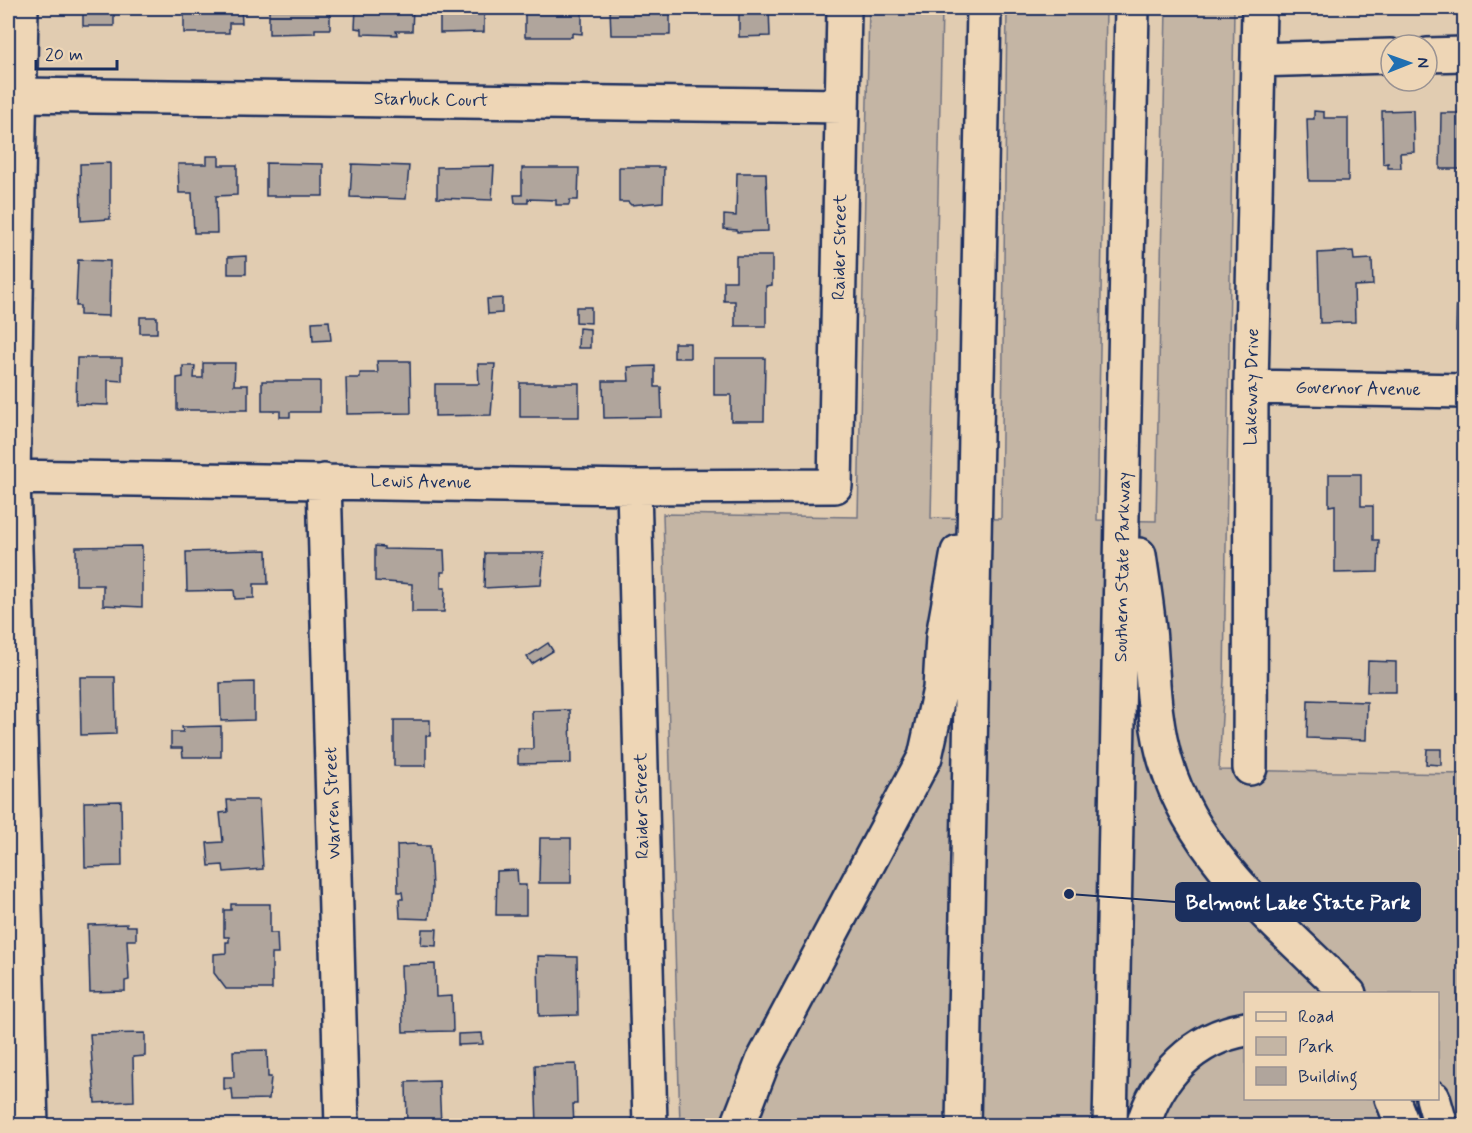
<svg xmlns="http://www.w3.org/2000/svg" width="1472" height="1133" font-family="Mynerve,sans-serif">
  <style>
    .green { fill: #c4b5a4; stroke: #707281; stroke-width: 1.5; fill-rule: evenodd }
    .building { fill: #b0a59c; stroke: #1b2f5e; stroke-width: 1.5 }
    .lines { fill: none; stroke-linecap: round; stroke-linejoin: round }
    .minor-casing { stroke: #1b2f5e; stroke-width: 38 }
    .highway-casing { stroke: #1b2f5e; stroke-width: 38 }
    .minor { stroke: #eed6b6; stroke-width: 33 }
    .highway { stroke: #eed6b6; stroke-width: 33 }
    .labels { text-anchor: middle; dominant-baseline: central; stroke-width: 6; stroke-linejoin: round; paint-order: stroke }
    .street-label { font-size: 18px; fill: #1b2f5e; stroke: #eed6b6 }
    .leader { fill: none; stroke: #1b2f5e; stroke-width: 2 }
    .callout-dot { fill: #1b2f5e; stroke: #eed6b6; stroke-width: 2 }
    .callout { fill: #1b2f5e; stroke: #1b2f5e; stroke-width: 2 }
    .callout-label { font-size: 20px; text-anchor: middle; font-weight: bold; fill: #fff }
  </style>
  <rect width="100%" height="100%" fill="#e1ccb1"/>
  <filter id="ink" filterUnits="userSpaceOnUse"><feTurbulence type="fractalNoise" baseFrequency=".0167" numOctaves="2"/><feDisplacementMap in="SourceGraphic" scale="12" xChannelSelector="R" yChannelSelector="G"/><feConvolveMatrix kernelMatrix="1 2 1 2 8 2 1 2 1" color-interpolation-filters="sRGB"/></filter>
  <g filter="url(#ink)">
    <path class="green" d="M 869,8 L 942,8 L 931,518 L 1001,519 L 1007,8 L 1106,8 L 1097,520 L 1156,521 L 1166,8 L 1234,8 L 1224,680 L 1219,770 L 1464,774 L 1464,1125 L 680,1125 L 663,514 L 858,517 ZM 1246,994 L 1438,994 L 1438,1098 L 1246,1098 Z"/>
    <path class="building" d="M 83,8 L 114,8 L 114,26 L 83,26 Z
      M 184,8 L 241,8 L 242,23 L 229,23 L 229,33 L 184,33 Z
      M 269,8 L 330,8 L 330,29 L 315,29 L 315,33 L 269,34 Z
      M 356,8 L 413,8 L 412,31 L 396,31 L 397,35 L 362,34 L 362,29 L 355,28 Z
      M 440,8 L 484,8 L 484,32 L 440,33 Z
      M 525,8 L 582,8 L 582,34 L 572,33 L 572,37 L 525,37 Z
      M 610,8 L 670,9 L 670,35 L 611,35 Z
      M 739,8 L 769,8 L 770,36 L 739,37 Z
      M 1413,110 L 1414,152 L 1400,153 L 1401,168 L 1388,168 L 1388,163 L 1383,164 L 1382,111 Z
      M 1314,111 L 1324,112 L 1324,118 L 1348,118 L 1348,181 L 1309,181 L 1307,119 L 1314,119 Z
      M 1441,113 L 1464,113 L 1462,169 L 1440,169 Z
      M 207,156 L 219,156 L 219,165 L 237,165 L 237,195 L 216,196 L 217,233 L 194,233 L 192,193 L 179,193 L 178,164 L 207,164 Z
      M 110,163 L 110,219 L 81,221 L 80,164 Z
      M 266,163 L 323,164 L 323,196 L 266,196 Z
      M 352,164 L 409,166 L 406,199 L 350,197 Z
      M 494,166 L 492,200 L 437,198 L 437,167 Z
      M 619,167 L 664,167 L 663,202 L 631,205 L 628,202 L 619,202 Z
      M 522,168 L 579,168 L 578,200 L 570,200 L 569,205 L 556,205 L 556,200 L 528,199 L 528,203 L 515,203 L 514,195 L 522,195 Z
      M 737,173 L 766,173 L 768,231 L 737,232 L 737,230 L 724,229 L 724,215 L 736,216 Z
      M 1353,251 L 1354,260 L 1372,259 L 1373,285 L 1354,286 L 1355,322 L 1320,323 L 1318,253 Z
      M 246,256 L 246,274 L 228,274 L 228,257 Z
      M 736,256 L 772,256 L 772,285 L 766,286 L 766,326 L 735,326 L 735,301 L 724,301 L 724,281 L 736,281 Z
      M 78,260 L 110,261 L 109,316 L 80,315 L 80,306 L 76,306 Z
      M 1457,294 L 1464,294 L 1464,331 L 1456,331 Z
      M 502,298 L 502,313 L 488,314 L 487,299 Z
      M 576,307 L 591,307 L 591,323 L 576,322 Z
      M 140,317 L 157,317 L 157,333 L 140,333 Z
      M 329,321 L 331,340 L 313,341 L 312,322 Z
      M 579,328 L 590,329 L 590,348 L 578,348 Z
      M 674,343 L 690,343 L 690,358 L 674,358 Z
      M 77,358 L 122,358 L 122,381 L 108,380 L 108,405 L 76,404 Z
      M 714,358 L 765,358 L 764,421 L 731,421 L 731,395 L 714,395 Z
      M 377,361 L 410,361 L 411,413 L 347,414 L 346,378 L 360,378 L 360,373 L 378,373 Z
      M 203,363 L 235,363 L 234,385 L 248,385 L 248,410 L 177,410 L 177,378 L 183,377 L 183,366 L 195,366 L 194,378 L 203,378 Z
      M 478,364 L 495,364 L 491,415 L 435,416 L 435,384 L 479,384 Z
      M 655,366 L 655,387 L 661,387 L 662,417 L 604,418 L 603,381 L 629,381 L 628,367 Z
      M 262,381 L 320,381 L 320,412 L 290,412 L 290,417 L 280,417 L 280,411 L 262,411 Z
      M 520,383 L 579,383 L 579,417 L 520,417 Z
      M 1461,458 L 1464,458 L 1464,494 L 1461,494 Z
      M 1329,474 L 1361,474 L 1361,506 L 1373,506 L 1373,540 L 1379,540 L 1378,572 L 1335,573 L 1335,505 L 1329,506 Z
      M 142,546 L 142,607 L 103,605 L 103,585 L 76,585 L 76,547 Z
      M 375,546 L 384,547 L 384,549 L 444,550 L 445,572 L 441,572 L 441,588 L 445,588 L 444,612 L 412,612 L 412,584 L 375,581 Z
      M 267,550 L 268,584 L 254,584 L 254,598 L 235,599 L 234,590 L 187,591 L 186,552 Z
      M 485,553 L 544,553 L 541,585 L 484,588 Z
      M 548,643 L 553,651 L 532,664 L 527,657 Z
      M 1368,661 L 1396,662 L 1396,692 L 1367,692 Z
      M 80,677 L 115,677 L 116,734 L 81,735 Z
      M 254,682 L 254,720 L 221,721 L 220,683 Z
      M 1308,700 L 1367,702 L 1366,740 L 1307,738 Z
      M 570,710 L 571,763 L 518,764 L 518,749 L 533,749 L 532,711 Z
      M 394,720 L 430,720 L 430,736 L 426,736 L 426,766 L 394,766 Z
      M 221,726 L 221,757 L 183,757 L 182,748 L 171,748 L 171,732 L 183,732 L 182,727 Z
      M 1427,749 L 1441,749 L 1441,765 L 1426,764 Z
      M 227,800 L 259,800 L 263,869 L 224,872 L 223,865 L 209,866 L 207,843 L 223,842 L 220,813 L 228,812 Z
      M 121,801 L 122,866 L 85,867 L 84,802 Z
      M 540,838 L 571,838 L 571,883 L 539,883 Z
      M 416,844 L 417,846 L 430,846 L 432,888 L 429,919 L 400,918 L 399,899 L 403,899 L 402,892 L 398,892 L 397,845 Z
      M 517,870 L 518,885 L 526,885 L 526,915 L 496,915 L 497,871 Z
      M 231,904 L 270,904 L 270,933 L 277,933 L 278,954 L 272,954 L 272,989 L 226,989 L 214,973 L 214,954 L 226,953 L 226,942 L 229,942 L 229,937 L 224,937 L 224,910 L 231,910 Z
      M 127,924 L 127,926 L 136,926 L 136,940 L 127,940 L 129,980 L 125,981 L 125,991 L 90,992 L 88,925 Z
      M 422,929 L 437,929 L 436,946 L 421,945 Z
      M 538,956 L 577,957 L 578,1015 L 539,1016 Z
      M 435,964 L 436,997 L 452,996 L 453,1031 L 403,1032 L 401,965 Z
      M 145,1033 L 145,1056 L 133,1057 L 134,1101 L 95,1103 L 90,1034 Z
      M 482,1033 L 483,1044 L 458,1045 L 458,1034 Z
      M 267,1050 L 268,1077 L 271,1077 L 269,1099 L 233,1100 L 232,1089 L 224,1089 L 224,1077 L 234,1077 L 233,1051 Z
      M 576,1064 L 577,1104 L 573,1104 L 574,1126 L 537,1126 L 535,1065 Z
      M 439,1081 L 441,1125 L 452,1126 L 407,1126 L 406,1082 Z"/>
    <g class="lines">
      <defs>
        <path id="minor" d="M 21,8 L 13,478 L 31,1126
          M 1427,55 L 1464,54
          M 1258,60 L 1391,56
          M 20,95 L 842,106
          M 1251,387 L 1464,391
          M 8,477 L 634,487 L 835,486 L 844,8
          M 324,481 L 342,1126
          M 634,487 L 650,1126
          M 1250,768 L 1251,387 L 1259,8"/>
        <path id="highway" d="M 1139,555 C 1143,583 1148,612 1150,641 C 1153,682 1154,724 1166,763 C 1195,859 1281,926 1349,994
          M 1392,1098 L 1403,1126
          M 1433,1098 L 1441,1126
          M 738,1126 L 763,1061 L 925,757 L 940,689 L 943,636 L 958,552
          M 963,1126 L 984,8
          M 1110,1126 L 1132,8
          M 1143,1126 C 1157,1076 1194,1038 1246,1029"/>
      </defs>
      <use href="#minor" class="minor-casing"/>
      <use href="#highway" class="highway-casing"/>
      <use href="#minor" class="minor"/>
      <use href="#highway" class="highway"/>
    </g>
  </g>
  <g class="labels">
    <g class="street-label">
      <text transform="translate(431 100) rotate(1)">Starbuck Court</text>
      <text transform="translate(840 247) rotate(-89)">Raider Street</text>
      <text transform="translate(1252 387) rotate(-89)">Lakeway Drive</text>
      <text transform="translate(1358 389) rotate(1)">Governor Avenue</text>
      <text transform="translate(421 482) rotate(1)">Lewis Avenue</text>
      <text transform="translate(1123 567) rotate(-89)">Southern State Parkway</text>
      <text transform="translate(333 803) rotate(-92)">Warren Street</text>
      <text transform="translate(642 806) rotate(-91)">Raider Street</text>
    </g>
  </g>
  <path class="leader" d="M1069 894L1176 902"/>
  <circle class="callout-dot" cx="1069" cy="894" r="6"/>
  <rect class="callout" x="1176" y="883" width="244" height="38" rx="6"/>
  <g class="callout-label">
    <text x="1298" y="909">Belmont Lake State Park</text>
  </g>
  <rect width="1472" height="1133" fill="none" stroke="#eed6b6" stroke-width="30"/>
  <rect x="15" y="15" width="1442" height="1103" fill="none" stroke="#1b2f5e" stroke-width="2" filter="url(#ink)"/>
  <rect x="1244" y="992" width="195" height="108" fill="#eed6b6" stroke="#9a9393" stroke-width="1.5"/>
  <rect x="1256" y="1012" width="30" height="9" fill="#eed6b6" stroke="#9a9393" stroke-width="1.5"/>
  <text x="1298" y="1022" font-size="18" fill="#1b2f5e">Road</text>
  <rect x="1256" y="1037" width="30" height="18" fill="#c4b5a4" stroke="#9a9393" stroke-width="1.5"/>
  <text x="1298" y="1052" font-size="18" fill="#1b2f5e">Park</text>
  <rect x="1256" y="1067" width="30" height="18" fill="#b0a59c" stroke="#9a9393" stroke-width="1.5"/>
  <text x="1298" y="1082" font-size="18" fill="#1b2f5e">Building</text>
  <g transform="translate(1409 63) rotate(89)"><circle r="28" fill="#eed6b6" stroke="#9a9393" stroke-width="1.5"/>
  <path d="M0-4.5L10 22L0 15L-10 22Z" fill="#1f6fb2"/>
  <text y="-9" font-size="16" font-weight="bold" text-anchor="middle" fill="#1b2f5e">N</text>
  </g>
  <path d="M36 60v9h81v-9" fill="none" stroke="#1b2f5e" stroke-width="3"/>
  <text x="45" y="60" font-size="18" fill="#1b2f5e" stroke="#eed6b6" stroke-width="4.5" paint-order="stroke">20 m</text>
</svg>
